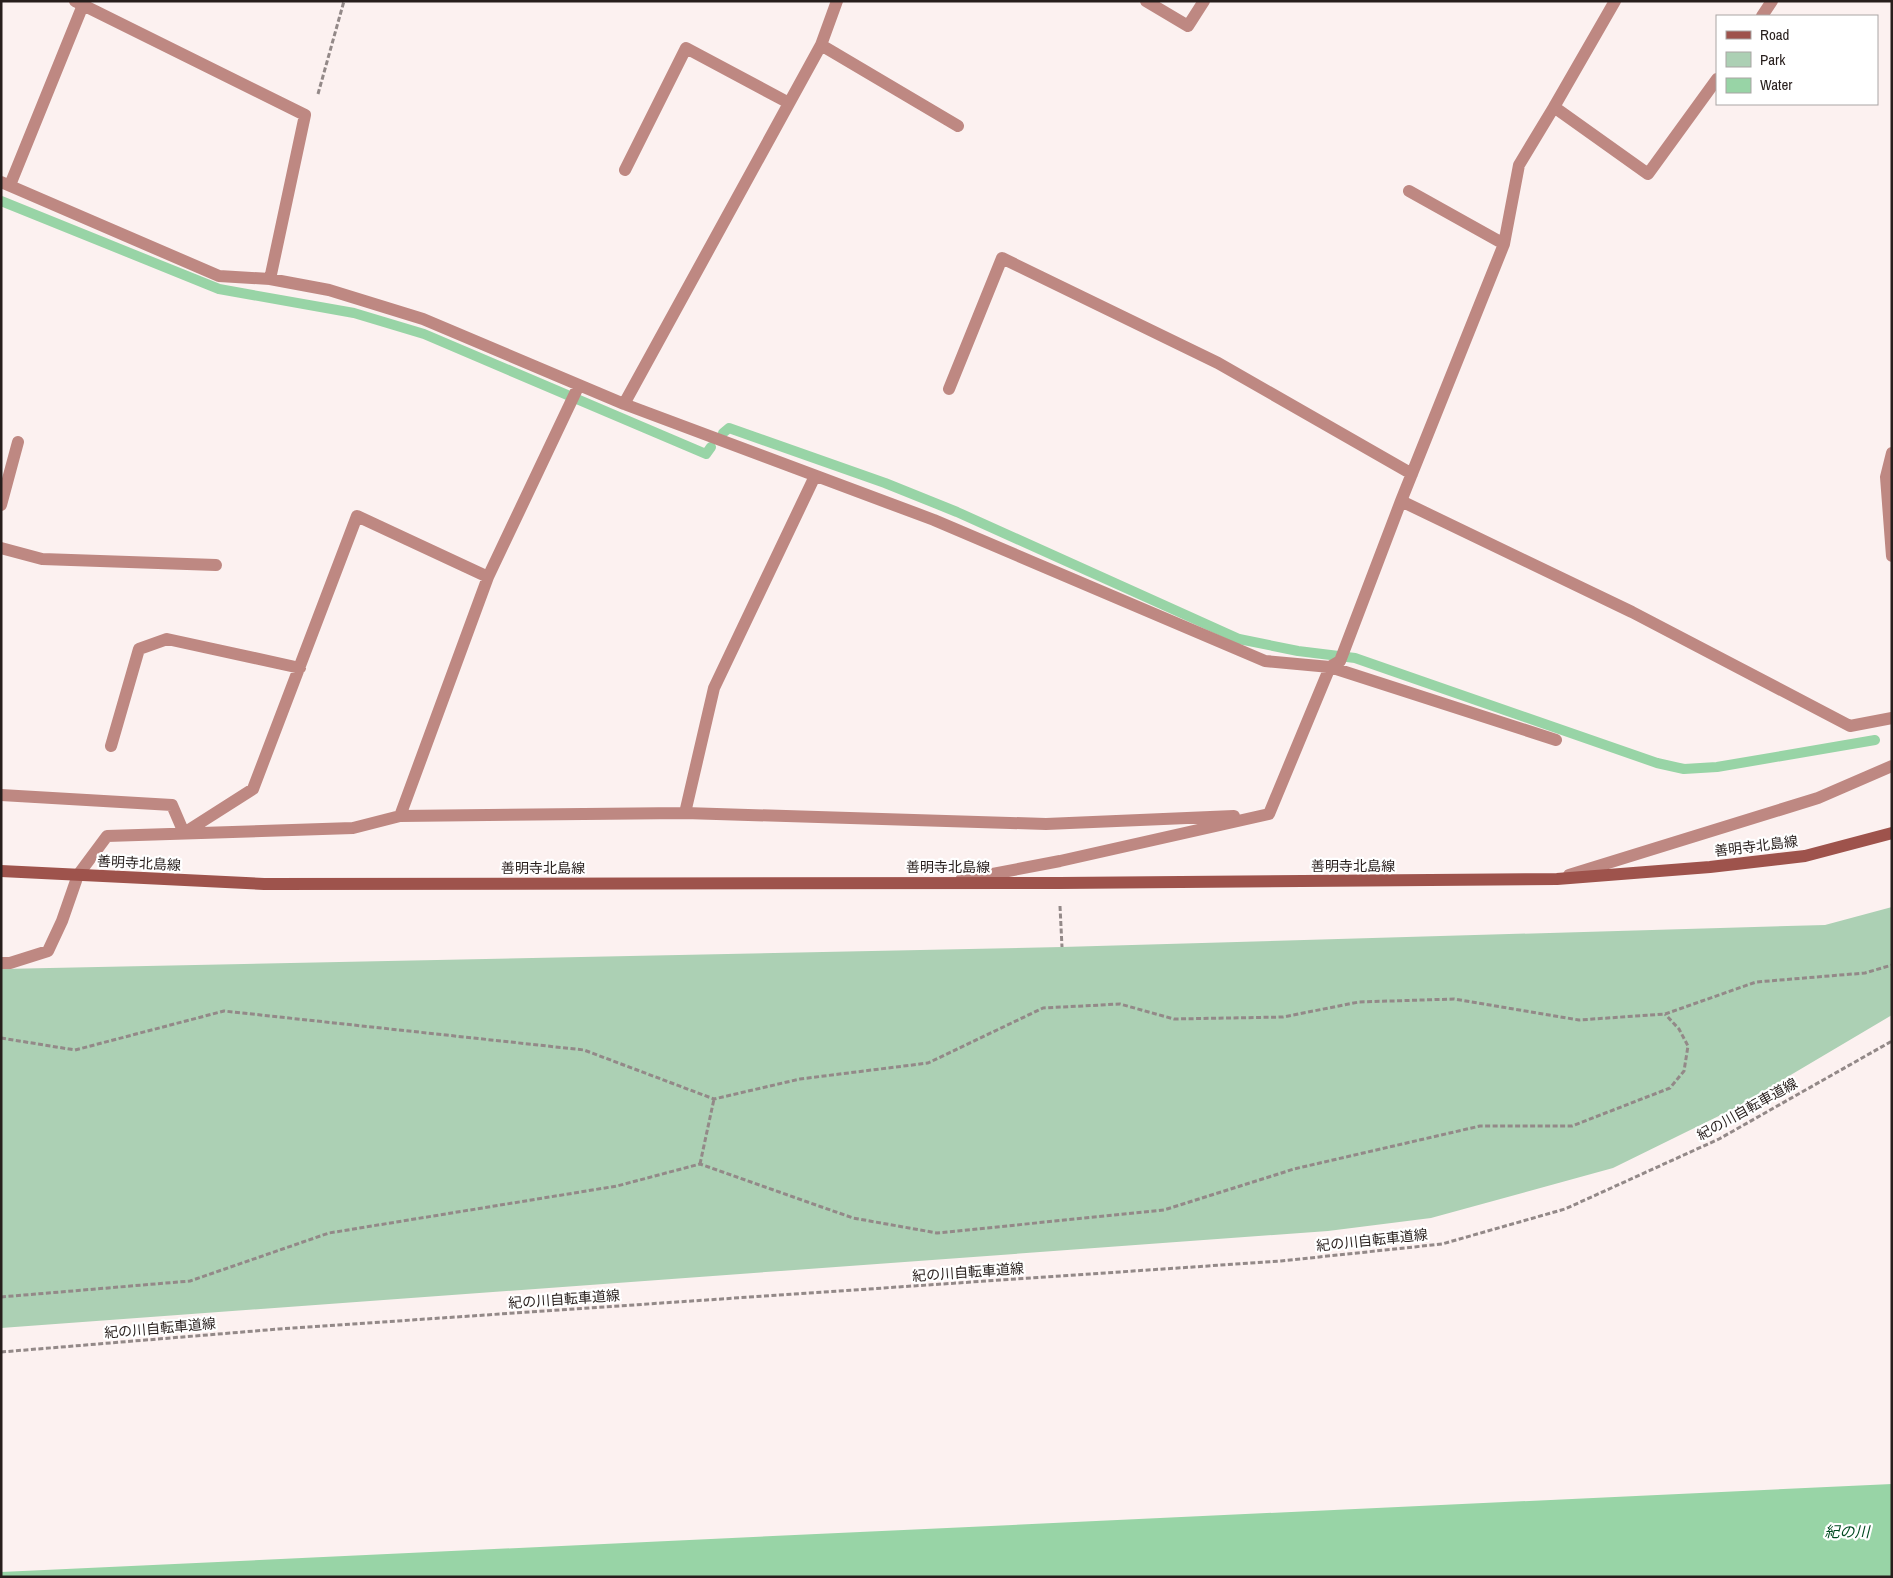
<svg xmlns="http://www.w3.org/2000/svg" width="1893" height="1578" font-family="'Archivo Narrow','Noto Sans JP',sans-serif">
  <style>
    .green { fill: #acd0b4 }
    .water { fill: #98d4a6 }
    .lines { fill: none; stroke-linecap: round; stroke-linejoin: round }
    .stream { stroke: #98d4a6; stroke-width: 10 }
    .path { stroke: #938988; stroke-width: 3; stroke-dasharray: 5 2.5; stroke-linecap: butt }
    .minor { stroke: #be8882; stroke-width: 12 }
    .secondary { stroke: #9e534c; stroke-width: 12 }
    .labels { text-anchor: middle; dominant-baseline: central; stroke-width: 4.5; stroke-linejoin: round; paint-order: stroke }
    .street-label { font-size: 14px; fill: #271e1c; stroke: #fff }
    .water-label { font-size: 15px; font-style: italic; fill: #014a21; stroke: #fff }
  </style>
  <rect width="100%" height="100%" fill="#fcf1f0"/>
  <path class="green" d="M 1892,907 L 1892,1015 L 1735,1108 L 1613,1168 L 1431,1218 L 1328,1231 L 1,1328 L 1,969 L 1062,947 L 1825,925 Z"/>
  <path class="water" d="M 1892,1484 L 1892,1577 L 1,1577 L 1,1572 Z"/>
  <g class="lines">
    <path class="stream" d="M 1,201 L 219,289 L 354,313 L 424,334 L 706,454 L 711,447
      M 723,433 L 729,428 L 885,483 L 957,512 L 1239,639 L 1298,651 L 1355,658 L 1657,763 L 1684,769 L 1717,767 L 1875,740"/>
    <path class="path" d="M 318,94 L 344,1
      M 1060,906 L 1062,947
      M 1,1038 L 75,1050 L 224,1011 L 584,1050 L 714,1099 L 800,1079 L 928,1063 L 1043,1008 L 1120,1004 L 1174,1019 L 1283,1017 L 1359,1002 L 1454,999 L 1579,1020 L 1665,1014 L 1756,982 L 1865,973 L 1892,965
      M 700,1164 L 714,1099
      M 1,1297 L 190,1281 L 329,1233 L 617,1186 L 700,1164 L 853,1218 L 937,1233 L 1164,1210 L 1294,1169 L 1480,1126 L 1572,1126 L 1670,1088 L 1684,1071 L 1688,1046 L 1679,1029 L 1665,1014
      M 1,1352 L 279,1329 L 1281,1261 L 1442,1244 L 1565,1209 L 1719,1139 L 1892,1041"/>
    <path class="minor" d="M 75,1 L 305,115 L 270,279
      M 1146,1 L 1188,26 L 1204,1
      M 1762,16 L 1772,1
      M 821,45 L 958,126
      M 1554,107 L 1615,1
      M 625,170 L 686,48 L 789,103
      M 1,182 L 219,276 L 270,279 L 329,290 L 423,319 L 624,404 L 934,520 L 1265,661 L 1330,667 L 1556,740
      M 10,185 L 83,5
      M 1409,191 L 1504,244
      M 949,389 L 1002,258 L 1218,363 L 1412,474
      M 624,404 L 821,45 L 837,1
      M 1892,453 L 1886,477 L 1892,556
      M 1401,501 L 1632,612 L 1850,726 L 1892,718
      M 1,505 L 18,442
      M 1,548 L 42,559 L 216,565
      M 111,746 L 139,649 L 167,639 L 300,668
      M 1,795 L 172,805 L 184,833 L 253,789 L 357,516 L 488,577
      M 685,813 L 714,688 L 815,476
      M 400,816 L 685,813 L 1046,824 L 1234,816
      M 1569,875 L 1818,798 L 1892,766
      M 961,880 L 1060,861 L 1269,814 L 1330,667 L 1340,661 L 1345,648 L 1401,501 L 1504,244 L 1519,165 L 1554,107 L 1648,174 L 1717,79
      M 1,963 L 10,963 L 48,951 L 62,921 L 78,875 L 107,836 L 353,828 L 400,816 L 488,577 L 579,385"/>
    <path class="secondary" d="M 1,871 L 264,884 L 1059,883 L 1557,879 L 1710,867 L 1805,856 L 1892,833"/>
  </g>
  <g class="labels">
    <g class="street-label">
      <text transform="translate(1756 846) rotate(-7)">善明寺北島線</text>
      <text transform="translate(139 863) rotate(3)">善明寺北島線</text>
      <text x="1353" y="866">善明寺北島線</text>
      <text x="948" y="867">善明寺北島線</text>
      <text x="543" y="868">善明寺北島線</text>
      <text transform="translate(1747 1109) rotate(-29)">紀の川自転車道線</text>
      <text transform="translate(1372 1240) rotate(-6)">紀の川自転車道線</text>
      <text transform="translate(968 1272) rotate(-4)">紀の川自転車道線</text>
      <text transform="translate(564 1299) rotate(-4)">紀の川自転車道線</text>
      <text transform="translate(160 1328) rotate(-5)">紀の川自転車道線</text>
    </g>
    <g class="water-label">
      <text x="1847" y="1531">紀の川</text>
    </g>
  </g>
  <rect width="1893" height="1578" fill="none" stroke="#271e1c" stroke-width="5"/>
  <rect x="1716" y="15" width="162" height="90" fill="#ffffff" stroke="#a9a5a4"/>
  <rect x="1726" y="31" width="25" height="8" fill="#9e534c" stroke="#a9a5a4"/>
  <text x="1760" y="40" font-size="15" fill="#271e1c">Road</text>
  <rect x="1726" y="52" width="25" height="15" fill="#acd0b4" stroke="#a9a5a4"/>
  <text x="1760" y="65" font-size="15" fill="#271e1c">Park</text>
  <rect x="1726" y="78" width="25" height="15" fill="#98d4a6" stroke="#a9a5a4"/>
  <text x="1760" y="90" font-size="15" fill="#271e1c">Water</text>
</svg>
